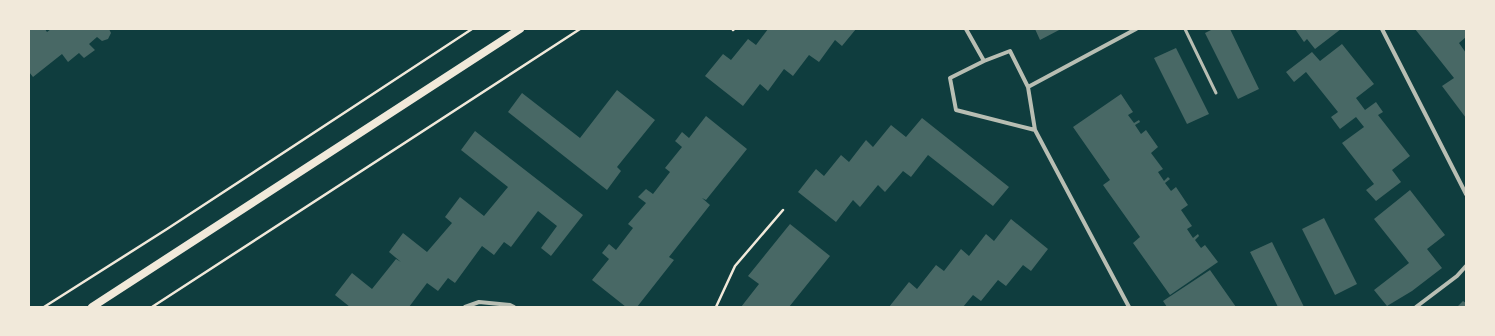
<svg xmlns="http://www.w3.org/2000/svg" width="1495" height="336" font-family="Raleway,sans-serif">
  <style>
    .building { fill: #486865 }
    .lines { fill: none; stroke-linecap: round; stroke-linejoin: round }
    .path { stroke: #f1e9da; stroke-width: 2.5 }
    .service { stroke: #b8beb3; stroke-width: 3 }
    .minor { stroke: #b8beb3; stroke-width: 4 }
    .secondary { stroke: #f1e9da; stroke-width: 8 }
  </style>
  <rect width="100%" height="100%" fill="#0f3d3e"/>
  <path class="building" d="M 29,29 L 45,29 L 47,32 L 51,29 L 109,29 L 111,33 L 108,39 L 102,41 L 97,37 L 89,44 L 95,50 L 84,58 L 79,53 L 68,62 L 62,54 L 33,77 L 29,72 Z
    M 768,29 L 781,30 L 856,29 L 842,46 L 835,40 L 819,62 L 809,55 L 793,76 L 784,69 L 768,91 L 760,84 L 743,106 L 705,76 L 723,54 L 731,60 L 748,39 L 756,45 Z
    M 1035,29 L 1061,29 L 1040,40 Z
    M 1213,29 L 1230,29 L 1259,89 L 1238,99 L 1205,33 Z
    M 1295,29 L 1341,29 L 1315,49 L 1307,39 L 1304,42 Z
    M 1415,29 L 1466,29 L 1466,37 L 1459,43 L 1466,53 L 1466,118 L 1442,86 L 1454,78 Z
    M 1342,44 L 1374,84 L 1356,98 L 1365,110 L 1376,102 L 1383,112 L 1378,115 L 1410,156 L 1392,170 L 1401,182 L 1376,201 L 1366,190 L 1374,184 L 1342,143 L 1364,127 L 1356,117 L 1340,129 L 1331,117 L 1338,112 L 1306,72 L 1294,82 L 1286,72 L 1312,52 L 1320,61 Z
    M 1176,48 L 1209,114 L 1187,124 L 1154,58 Z
    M 617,90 L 655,120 L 617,167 L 621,171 L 607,190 L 508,112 L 522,93 L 580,138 Z
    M 1121,94 L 1133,112 L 1128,115 L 1134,123 L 1139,120 L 1140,122 L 1135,125 L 1141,134 L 1146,130 L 1158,147 L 1151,153 L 1163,169 L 1158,172 L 1164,181 L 1168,177 L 1170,179 L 1165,183 L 1171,191 L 1176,187 L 1188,205 L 1181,210 L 1192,226 L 1187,229 L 1193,238 L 1198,234 L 1199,236 L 1195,240 L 1201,248 L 1205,245 L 1218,262 L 1170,295 L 1133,243 L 1140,237 L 1103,185 L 1110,180 L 1073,127 Z
    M 706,116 L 747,149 L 706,200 L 702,198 L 710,205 L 669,257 L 674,260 L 637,307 L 626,307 L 592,280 L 609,259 L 602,253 L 609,244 L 616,250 L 633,228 L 628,224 L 646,203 L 638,197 L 646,189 L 653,194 L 670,172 L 665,168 L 682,147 L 675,141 L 676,140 L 682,132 L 689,138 Z
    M 922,118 L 1009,187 L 993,206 L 928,155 L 911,177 L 903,171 L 885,192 L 878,185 L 860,207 L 853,200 L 836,222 L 798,192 L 816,169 L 824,176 L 841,155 L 849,162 L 866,140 L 873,147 L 891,125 L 906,137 Z
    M 475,131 L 583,215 L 551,256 L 541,248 L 557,226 L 538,211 L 511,247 L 504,242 L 494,255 L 482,246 L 455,283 L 448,278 L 438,291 L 427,283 L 409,307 L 350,307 L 335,295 L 352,273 L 372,289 L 396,259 L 401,262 L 389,252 L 403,233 L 427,252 L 452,223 L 445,217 L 460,197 L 484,216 L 508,187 L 461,150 Z
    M 1410,190 L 1445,235 L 1427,249 L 1442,268 L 1412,291 L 1387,306 L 1374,290 L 1409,263 L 1374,219 Z
    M 1324,218 L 1357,284 L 1335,295 L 1302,229 Z
    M 1011,219 L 1048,249 L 1031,271 L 1023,265 L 1006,286 L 998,280 L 981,301 L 973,295 L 963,307 L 889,307 L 909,282 L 917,289 L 936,265 L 944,271 L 961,249 L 969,256 L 986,234 L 994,241 Z
    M 790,224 L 830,256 L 789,307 L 741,307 L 759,284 L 748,276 Z
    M 1272,242 L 1304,307 L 1278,307 L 1250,252 Z
    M 1210,270 L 1236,307 L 1167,307 L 1163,301 Z
    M 1463,301 L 1466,303 L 1466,307 L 1457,307 Z"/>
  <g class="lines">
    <path class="path" d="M 733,30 L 734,29
      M 44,307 L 167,229 L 472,29
      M 152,307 L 580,29
      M 716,307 L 735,266 L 783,210"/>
    <path class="service" d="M 1185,29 L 1216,93"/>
    <path class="minor" d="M 966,29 L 984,61 L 1010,51 L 1028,87 L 1035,130 L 1129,307
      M 1382,29 L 1466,194
      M 984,61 L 950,78 L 956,110 L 1035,130
      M 1028,87 L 1136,29
      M 465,307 L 479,302 L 510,305 L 514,307
      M 1416,307 L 1457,276 L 1466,266"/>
    <path class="secondary" d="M 92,307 L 520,29"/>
  </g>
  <rect width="1495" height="336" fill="none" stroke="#f1e9da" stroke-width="60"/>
</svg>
